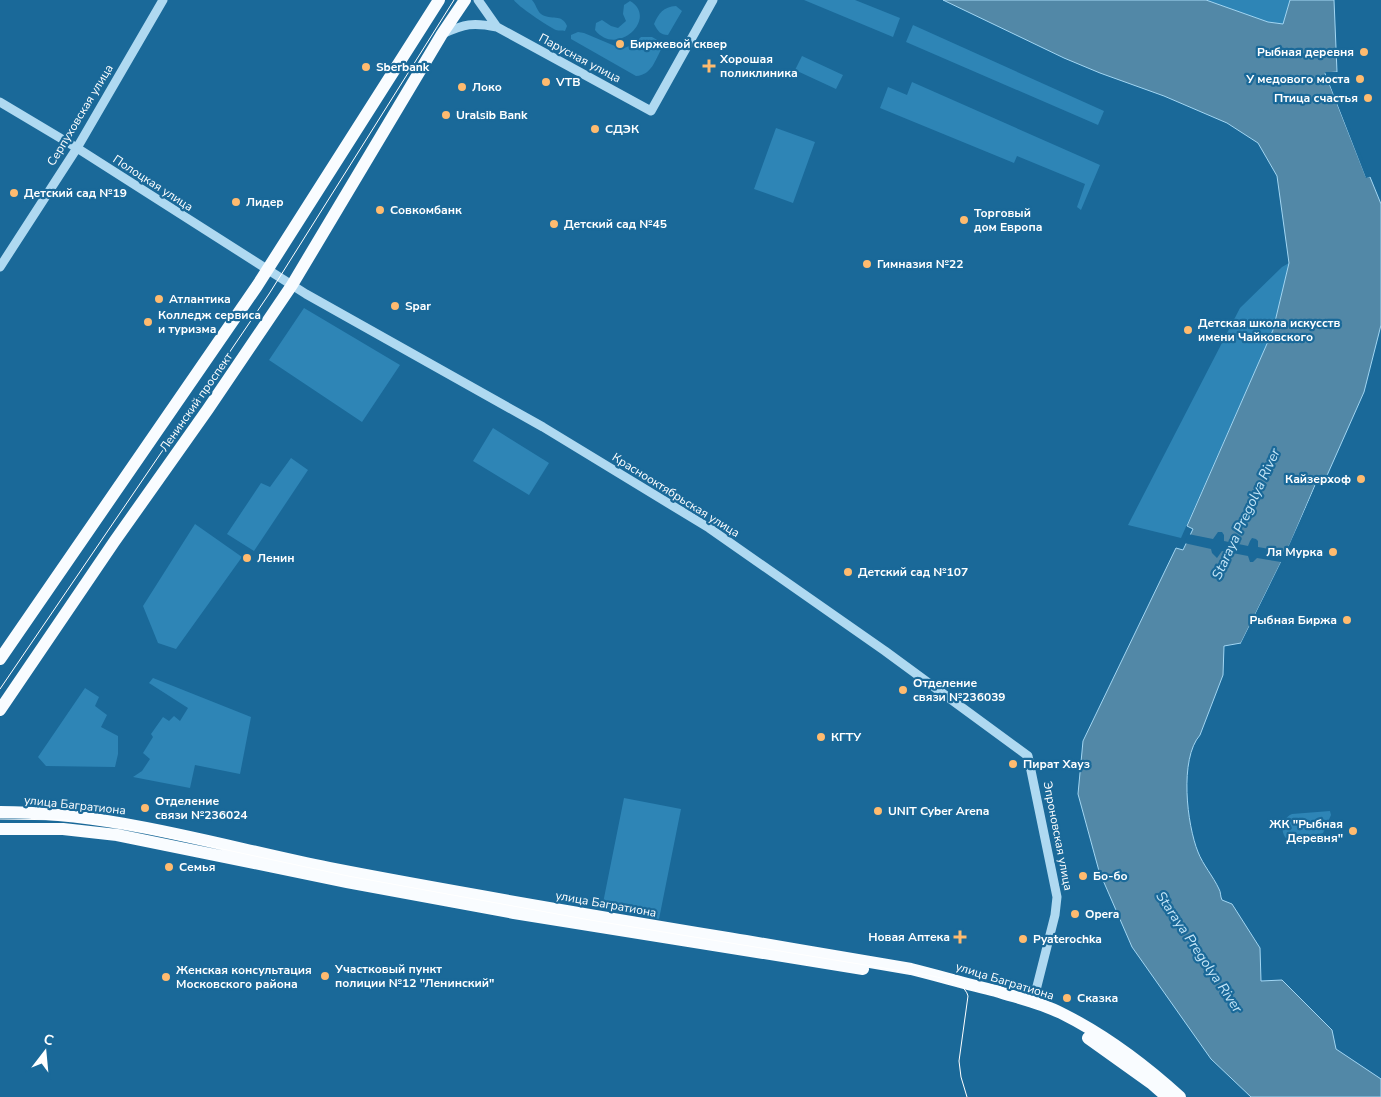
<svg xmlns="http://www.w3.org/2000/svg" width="1381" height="1097" font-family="'Nunito Sans',sans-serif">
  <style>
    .green { fill: #2e85b6 }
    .water { fill: #5288a7; stroke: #a2d6f3 }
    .pier { fill: #1a6999 }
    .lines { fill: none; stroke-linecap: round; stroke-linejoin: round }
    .minor { stroke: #afd9f1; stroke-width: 9 }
    .major { stroke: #f9fcff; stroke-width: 12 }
    .tram { stroke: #fff; stroke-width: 1 }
    .poi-dot { fill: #ffbb6f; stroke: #1a6999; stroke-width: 2 }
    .labels { text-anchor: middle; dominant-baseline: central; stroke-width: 4.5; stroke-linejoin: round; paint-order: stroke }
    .poi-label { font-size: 12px; font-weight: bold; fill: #fff; stroke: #1a6999; text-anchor: start }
    .street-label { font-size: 12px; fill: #fff; stroke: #1a6999 }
    .water-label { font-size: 14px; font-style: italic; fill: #c5e6f8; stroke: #1a6999 }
  </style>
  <rect width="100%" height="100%" fill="#1a6999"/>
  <path class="green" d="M 514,0 L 532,0 C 536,4 537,11 541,14 C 551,21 562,13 567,26 L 565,31 C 562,30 559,31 556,30 C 549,27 516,5 514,0 Z
    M 804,0 L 855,0 L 900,18 L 893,37 Z
    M 1206,0 L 1290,0 L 1283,24 L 1268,22 Z
    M 630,1 C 659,18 617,58 595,30 L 596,23 L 602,20 L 611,26 L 618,28 L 626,21 L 623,14 L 624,5 Z
    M 676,6 L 682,11 L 668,35 C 660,35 658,31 654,24 C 659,13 663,7 676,6 Z
    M 913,25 L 1104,111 L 1098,125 L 906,42 Z
    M 578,32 L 584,33 L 622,49 L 634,44 L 641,37 L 652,37 L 659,41 L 662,48 C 655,60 652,75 636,76 L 571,39 L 571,35 Z
    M 802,56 L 843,75 L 836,89 L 795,70 Z
    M 912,82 L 1100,165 L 1081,210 L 1077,207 L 1085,184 L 1017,156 L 1014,163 L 880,108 L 888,87 L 907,95 Z
    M 776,128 L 815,142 L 793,203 L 754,189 Z
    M 1289,263 L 1273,330 L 1181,538 L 1128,525 L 1240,308 L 1282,267 Z
    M 304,308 L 400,365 L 362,422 L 269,360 Z
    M 493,428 L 549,463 L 529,495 L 473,461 Z
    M 291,458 L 308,470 L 254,551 L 227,534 L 261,483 L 270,487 Z
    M 195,524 L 242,557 L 176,649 L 158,643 L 143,606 Z
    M 153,678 L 251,717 L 240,774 L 195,765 L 190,788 L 133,777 L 142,771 L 150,759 L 143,753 L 153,737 L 151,734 L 163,717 L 169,721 L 174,716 L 180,721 L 188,708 L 149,683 Z
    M 85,688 L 99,697 L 95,706 L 107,715 L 101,727 L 118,736 L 118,754 L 115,767 L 46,766 L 38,757 Z
    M 624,798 L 681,809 L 659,919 L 602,908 Z
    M 1330,811 L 1331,815 L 1323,833 C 1315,836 1300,845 1292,842 C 1279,838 1280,819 1292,814 Z"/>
  <path class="water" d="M 943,0 L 1206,0 L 1268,22 L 1283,24 L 1290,0 L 1334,0 L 1337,72 L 1325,73 L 1366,177 L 1370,177 L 1381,204 L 1381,325 L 1364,392 L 1325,480 L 1318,478 L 1290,544 L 1241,643 L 1224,646 L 1223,675 L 1200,735 C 1179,759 1187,825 1198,852 C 1203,865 1213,876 1219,889 C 1221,892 1220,896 1222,900 L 1232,904 L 1260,948 L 1261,981 L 1282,980 L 1332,1030 L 1336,1049 L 1381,1079 L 1381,1097 L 1251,1097 L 1211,1059 L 1132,947 L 1099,871 L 1078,794 L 1083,741 L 1176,548 L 1183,550 L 1193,529 L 1187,526 L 1273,330 L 1289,263 L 1277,176 L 1258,143 L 1227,123 L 1164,96 L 1100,73 L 1064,58 Z"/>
  <path class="pier" d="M 1325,72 L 1337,72 L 1337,74 L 1328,75 L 1370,177 L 1366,178 Z
    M 1319,478 L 1325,480 L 1324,482 L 1320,481 L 1292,546 L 1244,643 L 1241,643 L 1281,562 L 1257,558 L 1253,562 L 1250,562 L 1248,556 L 1222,551 L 1217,558 L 1212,553 L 1211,549 L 1184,543 L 1188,534 L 1213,539 L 1218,532 L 1222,532 L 1224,535 L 1224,541 L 1248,546 L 1250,541 L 1252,538 L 1256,539 L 1258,541 L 1258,547 L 1286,552 Z"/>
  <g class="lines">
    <path class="minor" d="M 478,0 L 497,27
      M 442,34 C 465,24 472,22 497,27 L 651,111 L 713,0
      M 0,102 L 77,148 L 306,294 L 543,427 L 709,528 L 885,651 L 1028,756 L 1057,897 L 1055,915 L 1033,1002
      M 0,267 L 77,148 L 163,0"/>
    <path class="major" d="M 0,659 L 257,286 L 439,0
      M 0,710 L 114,542 L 208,409 L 292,285 L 442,34 L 465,0
      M 0,812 C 112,812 220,846 329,868 C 467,895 607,918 746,941 C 801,950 855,960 911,969 C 939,976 967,984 996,991 C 1018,998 1041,1003 1061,1013 C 1103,1034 1146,1066 1180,1097
      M 0,829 L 63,829 L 117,835 L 347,882 L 514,913 L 863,969
      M 1088,1038 L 1151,1083 L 1167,1097"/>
    <path class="tram" d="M 0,689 L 193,406 L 269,294 L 454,0
      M 0,819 L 68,820 L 129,829 L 348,876 L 590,920 L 908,972 C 924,975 964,978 968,996 L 959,1061 L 961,1077 L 967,1097"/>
  </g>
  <g class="poi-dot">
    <circle cx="620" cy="44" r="5"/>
    <circle cx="1364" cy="52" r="5"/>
    <path d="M706.5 58.5h5v5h5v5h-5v5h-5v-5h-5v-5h5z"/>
    <circle cx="366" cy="67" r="5"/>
    <circle cx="1360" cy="79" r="5"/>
    <circle cx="546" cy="82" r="5"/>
    <circle cx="462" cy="87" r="5"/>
    <circle cx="1368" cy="98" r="5"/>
    <circle cx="446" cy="115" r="5"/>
    <circle cx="595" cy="129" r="5"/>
    <circle cx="14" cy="193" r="5"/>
    <circle cx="236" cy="202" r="5"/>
    <circle cx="380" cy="210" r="5"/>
    <circle cx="964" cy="220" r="5"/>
    <circle cx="554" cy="224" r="5"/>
    <circle cx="867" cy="264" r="5"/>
    <circle cx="159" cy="299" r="5"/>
    <circle cx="395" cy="306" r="5"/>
    <circle cx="148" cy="322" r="5"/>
    <circle cx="1188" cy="330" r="5"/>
    <circle cx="1361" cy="479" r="5"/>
    <circle cx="1333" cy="552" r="5"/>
    <circle cx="247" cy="558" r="5"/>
    <circle cx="848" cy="572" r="5"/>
    <circle cx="1347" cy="620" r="5"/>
    <circle cx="903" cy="690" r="5"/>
    <circle cx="821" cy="737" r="5"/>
    <circle cx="1013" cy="764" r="5"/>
    <circle cx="145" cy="808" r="5"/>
    <circle cx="878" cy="811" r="5"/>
    <circle cx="1353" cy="831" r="5"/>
    <circle cx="169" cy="867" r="5"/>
    <circle cx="1083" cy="876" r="5"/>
    <circle cx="1075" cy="914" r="5"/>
    <path d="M957.5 929.5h5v5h5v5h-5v5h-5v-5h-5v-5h5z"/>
    <circle cx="1023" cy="939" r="5"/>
    <circle cx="325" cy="976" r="5"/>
    <circle cx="166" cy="977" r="5"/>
    <circle cx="1067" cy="998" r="5"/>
  </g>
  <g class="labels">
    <g class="poi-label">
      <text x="630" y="44">Биржевой сквер</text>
      <text x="1354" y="52" text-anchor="end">Рыбная деревня</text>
      <text x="720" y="59">Хорошая<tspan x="720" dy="14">поликлиника</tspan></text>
      <text x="376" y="67">Sberbank</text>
      <text x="1350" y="79" text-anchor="end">У медового моста</text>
      <text x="556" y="82">VTB</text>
      <text x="472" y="87">Локо</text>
      <text x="1358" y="98" text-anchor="end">Птица счастья</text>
      <text x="456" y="115">Uralsib Bank</text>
      <text x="605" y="129">СДЭК</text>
      <text x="24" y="193">Детский сад №19</text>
      <text x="246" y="202">Лидер</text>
      <text x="390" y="210">Совкомбанк</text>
      <text x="974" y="213">Торговый<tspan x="974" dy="14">дом Европа</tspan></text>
      <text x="564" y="224">Детский сад №45</text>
      <text x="877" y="264">Гимназия №22</text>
      <text x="169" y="299">Атлантика</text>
      <text x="405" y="306">Spar</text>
      <text x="158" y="315">Колледж сервиса<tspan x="158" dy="14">и туризма</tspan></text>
      <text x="1198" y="323">Детская школа искусств<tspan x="1198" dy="14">имени Чайковского</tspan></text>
      <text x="1351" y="479" text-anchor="end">Кайзерхоф</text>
      <text x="1323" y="552" text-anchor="end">Ля Мурка</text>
      <text x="257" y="558">Ленин</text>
      <text x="858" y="572">Детский сад №107</text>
      <text x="1337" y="620" text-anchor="end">Рыбная Биржа</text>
      <text x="913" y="683">Отделение<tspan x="913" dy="14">связи №236039</tspan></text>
      <text x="831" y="737">КГТУ</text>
      <text x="1023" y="764">Пират Хауз</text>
      <text x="155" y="801">Отделение<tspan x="155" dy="14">связи №236024</tspan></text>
      <text x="888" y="811">UNIT Cyber Arena</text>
      <text x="1343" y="824" text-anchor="end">ЖК "Рыбная<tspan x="1343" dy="14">Деревня"</tspan></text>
      <text x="179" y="867">Семья</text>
      <text x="1093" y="876">Бо-бо</text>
      <text x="1085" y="914">Opera</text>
      <text x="950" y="937" text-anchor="end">Новая Аптека</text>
      <text x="1033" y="939">Pyaterochka</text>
      <text x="335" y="969">Участковый пункт<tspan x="335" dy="14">полиции №12 "Ленинский"</tspan></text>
      <text x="176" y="970">Женская консультация<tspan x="176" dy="14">Московского района</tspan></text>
      <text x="1077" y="998">Сказка</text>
    </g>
    <g class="street-label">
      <text transform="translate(580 58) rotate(28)">Парусная улица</text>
      <text transform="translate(80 115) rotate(-59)">Серпуховская улица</text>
      <text transform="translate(153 183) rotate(33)">Полоцкая улица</text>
      <text transform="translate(196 402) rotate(-55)">Ленинский проспект</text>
      <text transform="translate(676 495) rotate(32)">Краснооктябрьская улица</text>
      <text transform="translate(75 805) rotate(6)">улица Багратиона</text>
      <text transform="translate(1058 836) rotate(79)">Эпроновская улица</text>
      <text transform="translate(606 904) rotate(10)">улица Багратиона</text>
      <text transform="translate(1005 981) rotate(17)">улица Багратиона</text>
    </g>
    <g class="water-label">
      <text transform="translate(1246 514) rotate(-65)">Staraya Pregolya River</text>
      <text transform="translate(1199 952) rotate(56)">Staraya Pregolya River</text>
    </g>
  </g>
  <g transform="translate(45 1052) rotate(16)" stroke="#1a6999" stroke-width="4" paint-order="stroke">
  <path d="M0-4L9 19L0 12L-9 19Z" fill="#ffffff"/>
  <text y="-8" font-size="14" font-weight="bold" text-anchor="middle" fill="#ffffff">С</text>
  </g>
</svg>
